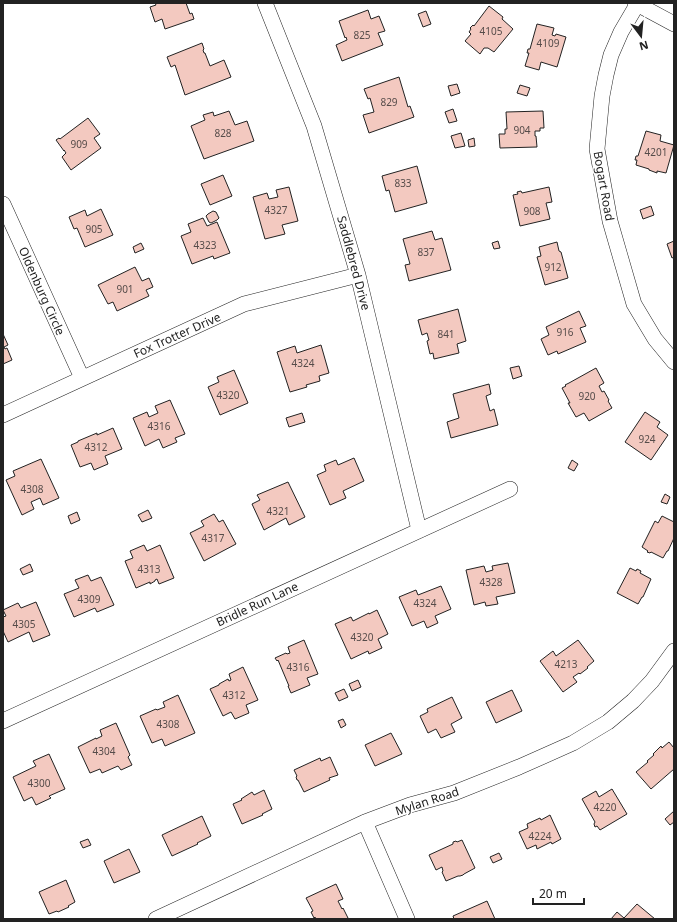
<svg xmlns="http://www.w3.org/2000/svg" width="677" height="922" font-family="'Noto Sans',sans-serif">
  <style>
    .building { fill: #f3c9c0; stroke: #222 }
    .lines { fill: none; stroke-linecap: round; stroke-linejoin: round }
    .minor-casing { stroke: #222; stroke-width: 16 }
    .minor { stroke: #fff; stroke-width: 15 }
    .labels { text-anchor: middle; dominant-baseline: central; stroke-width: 3; stroke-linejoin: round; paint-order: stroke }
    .number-label { font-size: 10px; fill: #564c4a }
    .street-label { font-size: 12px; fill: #222; stroke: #fff }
  </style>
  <rect width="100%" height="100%" fill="#fff"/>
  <path class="building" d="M 155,3 L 186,3 L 190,14 L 192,13 L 194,19 L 165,29 L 162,19 L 155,22 L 150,7 L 156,5 Z
    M 489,6 L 503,17 L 502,19 L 513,29 L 494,52 L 488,48 L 484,48 L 480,54 L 465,41 L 471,34 L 469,32 L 471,29 L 470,28 L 473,25 L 474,26 Z
    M 368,10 L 371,19 L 379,16 L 385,31 L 378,33 L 383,45 L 342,61 L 336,45 L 347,40 L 346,37 L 345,38 L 339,21 Z
    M 426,11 L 431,24 L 423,27 L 418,14 Z
    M 537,24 L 554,28 L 552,35 L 555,36 L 556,34 L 566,37 L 557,67 L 541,62 L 539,70 L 525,66 L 529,53 L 527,53 L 528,49 L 530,49 Z
    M 202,43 L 204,49 L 203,50 L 204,53 L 205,53 L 210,66 L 224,60 L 231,77 L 185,95 L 175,65 L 171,67 L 167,57 Z
    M 399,77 L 408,107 L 410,106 L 414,117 L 369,133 L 363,115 L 374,112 L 370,98 L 368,99 L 364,89 Z
    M 457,84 L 460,93 L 451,96 L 448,86 Z
    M 520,85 L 530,88 L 527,96 L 517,93 Z
    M 453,109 L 457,121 L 449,123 L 445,112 Z
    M 229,111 L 235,125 L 247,121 L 254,141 L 204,159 L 191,126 L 205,120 L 203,115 L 213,112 L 214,116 Z
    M 543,111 L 544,128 L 540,128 L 540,131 L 535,131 L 535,136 L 536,136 L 537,147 L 500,148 L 499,134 L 505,134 L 505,129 L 507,129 L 506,112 Z
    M 88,118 L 100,134 L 94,138 L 101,148 L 71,170 L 62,157 L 66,153 L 64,150 L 64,151 L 56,140 L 59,138 L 60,139 Z
    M 646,131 L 661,135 L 660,141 L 674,145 L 666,173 L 657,171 L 657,173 L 649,170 L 649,169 L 636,165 L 637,160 L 635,160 L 636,156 L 638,156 Z
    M 461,133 L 465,146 L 455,148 L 451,136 Z
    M 474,138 L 475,146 L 469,147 L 468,140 Z
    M 417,166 L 427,203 L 395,212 L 389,190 L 386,191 L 382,176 Z
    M 223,175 L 232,196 L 210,205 L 201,184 Z
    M 289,187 L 298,221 L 282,225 L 285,234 L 265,239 L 253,197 L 267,193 L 269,199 L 278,197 L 276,190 Z
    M 549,187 L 552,202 L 546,203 L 550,219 L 520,226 L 513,195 L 518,194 L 517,192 L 521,191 L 522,193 Z
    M 651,206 L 654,215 L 643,219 L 640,210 Z
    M 101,209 L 113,235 L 85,247 L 77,228 L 74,229 L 69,217 L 85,210 L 87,216 Z
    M 213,211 L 216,212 L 219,218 L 217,220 L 211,223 L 209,222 L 206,216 L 208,214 Z
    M 203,218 L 207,226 L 217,222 L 230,253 L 214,259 L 213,256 L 192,264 L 181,236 L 191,232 L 188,224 Z
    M 432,231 L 435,240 L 442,238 L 451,270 L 409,281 L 405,265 L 410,264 L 403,239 Z
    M 498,241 L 500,248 L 494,249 L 492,243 Z
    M 674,241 L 674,257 L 672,258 L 667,244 Z
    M 557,242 L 559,251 L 561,252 L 568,278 L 545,285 L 537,257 L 541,256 L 539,247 Z
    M 141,243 L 144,249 L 135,253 L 133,247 Z
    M 135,267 L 142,281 L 149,278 L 153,287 L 146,290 L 149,296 L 117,311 L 113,302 L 108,304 L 98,285 Z
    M 458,309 L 466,341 L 457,344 L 459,353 L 434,359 L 433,353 L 430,354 L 427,341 L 429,340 L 427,333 L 422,335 L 418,320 Z
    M 579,311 L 586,326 L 580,328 L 586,342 L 558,354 L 557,351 L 548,355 L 541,339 L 549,335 L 546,327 Z
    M 3,334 L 8,345 L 4,347 L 5,349 L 7,348 L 12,360 L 3,364 Z
    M 321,345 L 329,373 L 319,376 L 320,381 L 306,385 L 307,387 L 290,392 L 277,352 L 295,346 L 297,353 Z
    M 519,366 L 522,376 L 513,379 L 510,368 Z
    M 596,368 L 604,383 L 599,386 L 602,392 L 604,391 L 609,400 L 608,401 L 612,408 L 589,421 L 584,413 L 576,417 L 568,403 L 570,403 L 562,388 L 566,386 L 565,385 L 569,383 Z
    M 234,370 L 248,403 L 220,415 L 208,387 L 219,382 L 217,377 Z
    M 489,384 L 491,394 L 486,396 L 490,411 L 494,409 L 498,425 L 451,438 L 447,422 L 459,418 L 453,394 Z
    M 170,400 L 185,434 L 175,438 L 177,442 L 163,448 L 159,439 L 145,446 L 133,418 L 147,412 L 149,417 L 158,413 L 155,406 Z
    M 645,412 L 660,422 L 657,427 L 668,435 L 651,460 L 625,442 Z
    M 302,413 L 305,422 L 289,427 L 286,418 Z
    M 113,428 L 122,449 L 105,456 L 108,464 L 94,470 L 91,463 L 80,467 L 71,445 L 78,442 L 78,441 L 97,433 L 97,435 Z
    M 354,458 L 364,481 L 343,491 L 346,498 L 330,505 L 317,475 L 326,471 L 324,465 L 336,460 L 338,465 Z
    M 41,459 L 59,498 L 43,505 L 40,498 L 31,502 L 34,509 L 22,515 L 6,480 L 15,476 L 13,471 Z
    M 572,460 L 578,464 L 574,471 L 568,468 Z
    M 288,482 L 305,517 L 289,525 L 286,518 L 264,530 L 252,504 L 260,500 L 257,495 Z
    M 665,494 L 670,497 L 667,504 L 661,502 Z
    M 148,510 L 152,518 L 142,522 L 138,515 Z
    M 77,512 L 80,520 L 71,524 L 68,516 Z
    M 214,514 L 219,522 L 223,520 L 236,544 L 204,561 L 190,533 L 204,526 L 201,521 Z
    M 662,516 L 674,522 L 674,538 L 668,551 L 667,551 L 663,558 L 651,552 L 650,553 L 647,552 L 648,551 L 642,547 L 655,521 L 658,523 Z
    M 144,545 L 147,551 L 160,545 L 174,578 L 159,584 L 157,579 L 155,580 L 155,581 L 150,584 L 150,582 L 136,588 L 125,561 L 133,558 L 130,551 Z
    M 508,563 L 515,593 L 496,597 L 498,604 L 486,606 L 485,602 L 474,605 L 466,570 L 484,566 L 486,572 L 493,570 L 492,566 Z
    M 30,564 L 33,571 L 23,575 L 20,569 Z
    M 630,568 L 636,571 L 637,569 L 641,571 L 640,573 L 651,579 L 643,597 L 642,597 L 638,604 L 617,593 Z
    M 88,575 L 91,581 L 101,577 L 114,605 L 97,612 L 95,608 L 74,617 L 64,594 L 79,588 L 75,580 Z
    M 441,586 L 451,609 L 435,616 L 438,623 L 427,628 L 424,621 L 412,626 L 399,597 L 416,590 L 418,595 Z
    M 36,602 L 50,635 L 33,642 L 29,632 L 8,642 L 3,631 L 3,617 L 6,616 L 3,610 L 18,603 L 21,608 Z
    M 377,610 L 388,634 L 378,639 L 382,648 L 369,654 L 368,651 L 351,659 L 335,624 L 351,617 L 353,621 L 369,613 L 369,614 Z
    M 304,640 L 318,674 L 307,678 L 310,685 L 291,693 L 288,686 L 289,686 L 278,660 L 277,661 L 275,658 L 286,653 L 287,654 L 290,653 L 288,647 Z
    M 578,640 L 594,661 L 587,667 L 588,668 L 580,674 L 579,673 L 573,677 L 577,682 L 563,692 L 540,661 L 553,651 L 556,656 Z
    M 243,667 L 258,700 L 246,705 L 249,713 L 235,719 L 231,712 L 223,716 L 210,689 L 219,685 L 219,684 L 228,679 L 229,681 L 231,680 L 229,674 Z
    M 358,680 L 361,687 L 352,691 L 349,684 Z
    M 344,689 L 348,697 L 339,701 L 335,693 Z
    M 512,690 L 522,711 L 496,723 L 486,702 Z
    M 178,695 L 195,733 L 165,746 L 162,739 L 152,743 L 140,716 L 156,709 L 157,710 L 165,707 L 163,702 Z
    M 452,697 L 462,718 L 451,724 L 455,732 L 441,738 L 436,729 L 428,733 L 420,716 L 428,712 L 427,709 Z
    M 343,719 L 346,725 L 341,728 L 338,721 Z
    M 116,723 L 130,755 L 128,757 L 132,765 L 121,770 L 118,766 L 102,773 L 100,769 L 90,773 L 78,747 L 96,738 L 96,739 L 102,736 L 100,730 Z
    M 391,733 L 402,754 L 375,766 L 365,745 Z
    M 669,742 L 674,748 L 674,769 L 651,789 L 636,772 L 648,762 L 647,761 L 654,755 L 653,754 L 661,746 L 662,748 Z
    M 49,754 L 65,789 L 49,796 L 51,798 L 36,805 L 32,797 L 24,801 L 13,777 L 36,766 L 33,761 Z
    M 330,757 L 338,775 L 329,778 L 330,780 L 304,792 L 298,780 L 297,780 L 296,777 L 297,776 L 294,770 L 320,758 L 321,761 Z
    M 612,789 L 627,814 L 600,830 L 597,826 L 595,827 L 594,824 L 595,822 L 582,799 L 596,791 L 599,797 Z
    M 264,790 L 272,809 L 262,814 L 263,815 L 242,824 L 233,804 L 242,800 L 241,799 L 252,792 L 254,795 Z
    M 674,811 L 674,822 L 670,825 L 665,819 Z
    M 550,815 L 561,839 L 552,844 L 551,842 L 537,849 L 536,845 L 527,849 L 519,832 L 528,828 L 527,824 L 540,818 L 541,820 Z
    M 202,816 L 211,836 L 197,843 L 198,844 L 172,856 L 162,835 Z
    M 88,839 L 91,845 L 83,848 L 80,842 Z
    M 462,840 L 475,868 L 464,874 L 463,875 L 460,876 L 458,876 L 446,881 L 442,872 L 443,871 L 442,867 L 436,870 L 429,855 L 453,844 L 453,842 L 456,841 L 457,842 Z
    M 129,849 L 140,872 L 114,883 L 104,861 Z
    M 499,853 L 502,859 L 493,863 L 490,857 Z
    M 66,880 L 75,902 L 68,906 L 69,907 L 58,912 L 57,911 L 49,914 L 39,892 Z
    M 336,884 L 343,899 L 338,901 L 342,909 L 343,908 L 348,918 L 346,919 L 316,919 L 315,917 L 314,918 L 311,912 L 313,911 L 306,898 Z
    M 487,901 L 495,919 L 454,919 L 453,916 Z
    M 637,904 L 655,919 L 611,919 L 617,912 L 624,918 Z"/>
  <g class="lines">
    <defs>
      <path id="minor" d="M 265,3 L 314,126 L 358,275 L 419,530
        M 635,3 L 674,24
        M 638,3 L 621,32 L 611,55 L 606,75 L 602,96 L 597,149 L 610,221 L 634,304 L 655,339 L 674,362
        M 3,204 L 82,378
        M 3,415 L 244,304 L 358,275
        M 3,721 L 510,489
        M 365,822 L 407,919
        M 156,919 L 365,822 L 410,805 L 454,793 L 519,767 L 573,743 L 608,722 L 633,701 L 652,681 L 674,651"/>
    </defs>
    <use href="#minor" class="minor-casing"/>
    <use href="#minor" class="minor"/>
  </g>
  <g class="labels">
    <g class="number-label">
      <text x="491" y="31">4105</text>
      <text x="362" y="35">825</text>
      <text x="548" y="43">4109</text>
      <text x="389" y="102">829</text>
      <text x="522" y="130">904</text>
      <text x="223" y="133">828</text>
      <text x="79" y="144">909</text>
      <text x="656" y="152">4201</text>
      <text x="403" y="183">833</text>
      <text x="276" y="210">4327</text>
      <text x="532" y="211">908</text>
      <text x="94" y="229">905</text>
      <text x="205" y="245">4323</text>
      <text x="426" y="252">837</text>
      <text x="553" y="267">912</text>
      <text x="125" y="289">901</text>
      <text x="565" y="332">916</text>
      <text x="446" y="334">841</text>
      <text x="303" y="363">4324</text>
      <text x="228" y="395">4320</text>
      <text x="587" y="396">920</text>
      <text x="159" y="426">4316</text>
      <text x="647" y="439">924</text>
      <text x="96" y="447">4312</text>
      <text x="32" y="489">4308</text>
      <text x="278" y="511">4321</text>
      <text x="213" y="538">4317</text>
      <text x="149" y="569">4313</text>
      <text x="491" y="582">4328</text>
      <text x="89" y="599">4309</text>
      <text x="425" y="603">4324</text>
      <text x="24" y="624">4305</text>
      <text x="362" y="637">4320</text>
      <text x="566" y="664">4213</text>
      <text x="298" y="667">4316</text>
      <text x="234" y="695">4312</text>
      <text x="168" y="724">4308</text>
      <text x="104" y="751">4304</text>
      <text x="39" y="783">4300</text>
      <text x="605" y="807">4220</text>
      <text x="540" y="836">4224</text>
    </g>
    <g class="street-label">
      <text transform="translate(604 186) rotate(80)">Bogart Road</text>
      <text transform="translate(354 263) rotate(75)">Saddlebred Drive</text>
      <text transform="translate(42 291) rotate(66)">Oldenburg Circle</text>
      <text transform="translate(177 335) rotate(-24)">Fox Trotter Drive</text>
      <text transform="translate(257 604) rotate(-25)">Bridle Run Lane</text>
      <text transform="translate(427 801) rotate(-18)">Mylan Road</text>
    </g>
  </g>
  <rect width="677" height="922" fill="none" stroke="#222222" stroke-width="8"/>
  <g transform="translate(641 36) rotate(164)" stroke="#ffffff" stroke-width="3" paint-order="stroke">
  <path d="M0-3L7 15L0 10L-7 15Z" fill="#222222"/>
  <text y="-6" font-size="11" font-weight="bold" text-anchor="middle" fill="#222222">N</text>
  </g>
  <path d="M533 898v6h51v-6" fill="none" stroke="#222222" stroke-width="2"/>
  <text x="539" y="898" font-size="12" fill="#222222" stroke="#ffffff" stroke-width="3" paint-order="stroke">20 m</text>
</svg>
